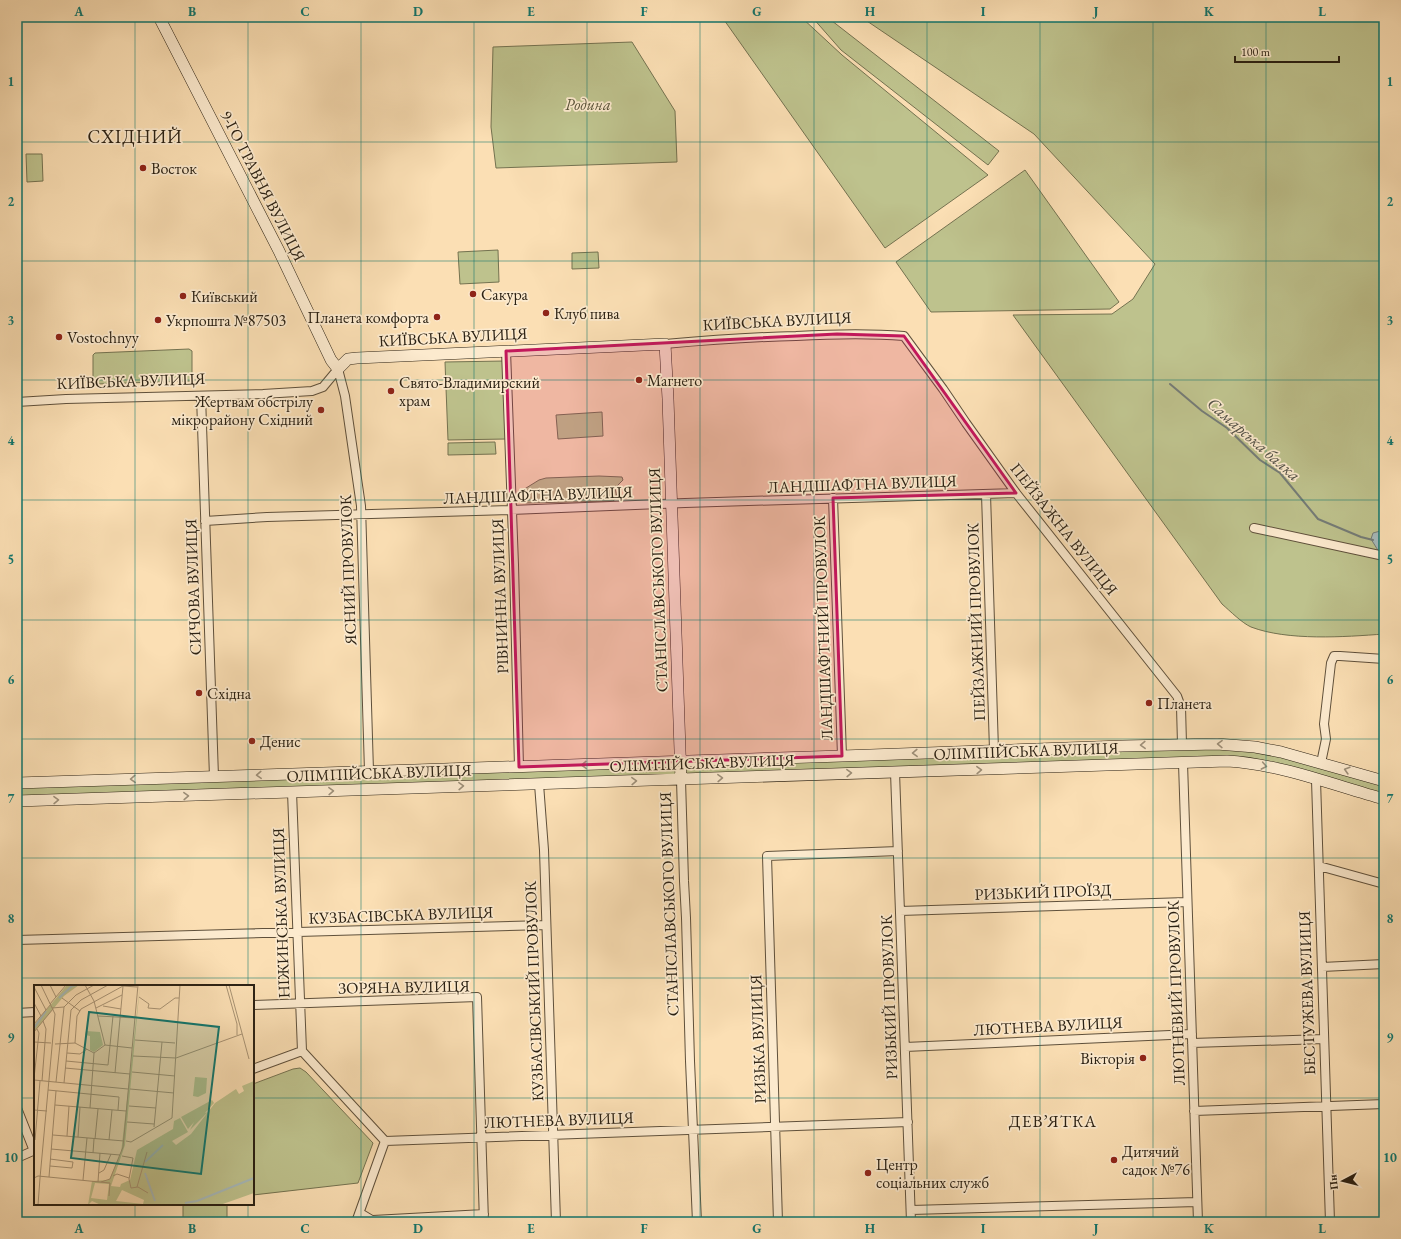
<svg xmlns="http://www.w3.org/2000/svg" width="1401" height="1239" font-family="'EB Garamond',serif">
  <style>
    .green { fill: #bec28d; stroke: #747250 }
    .water { fill: #a6b9ba; stroke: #757c77 }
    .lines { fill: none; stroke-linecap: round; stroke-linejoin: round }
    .stream { stroke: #757c77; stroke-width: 2 }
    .street-casing { stroke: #5f503b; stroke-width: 10 }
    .secondary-casing { stroke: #2b2113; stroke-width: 12 }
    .street { stroke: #fceace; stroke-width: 8 }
    .secondary { stroke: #fceace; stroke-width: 11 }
    .oneway { stroke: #9e907a }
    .marked { fill: #c2185b; fill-opacity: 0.2; stroke: #c2185b; stroke-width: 3; stroke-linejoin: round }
    .grid { fill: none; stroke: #0f766e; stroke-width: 1; stroke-opacity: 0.55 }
    .poi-dot { fill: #8f2418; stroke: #fceace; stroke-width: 1.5 }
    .labels { text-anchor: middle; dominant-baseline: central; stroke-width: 3.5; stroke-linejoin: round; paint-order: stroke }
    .park-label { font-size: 16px; font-style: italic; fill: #575138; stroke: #fceace }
    .poi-label { font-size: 16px; fill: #2b2113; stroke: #fceace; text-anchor: start }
    .street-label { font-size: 16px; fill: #2b2113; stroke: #fceace }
    .water-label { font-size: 17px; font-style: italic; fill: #504f45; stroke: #fceace }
    .neighbourhood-label { font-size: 17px; letter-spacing: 1px; fill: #2b2113; stroke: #fceace }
    .quarter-label { font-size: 18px; letter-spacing: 1px; fill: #2b2113; stroke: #fceace }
    .inset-river { fill: none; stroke: #a6b9ba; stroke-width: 2 }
    .inset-road { fill: none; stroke: #a89374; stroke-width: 1 }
    .view { fill: #0f766e; fill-opacity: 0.15; stroke: #0f766e; stroke-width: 2 }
    .inset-edge { fill: none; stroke: #2b2113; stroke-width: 2 }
    .neatline { fill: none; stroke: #0f766e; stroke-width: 1.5 }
    .grid-label { font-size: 13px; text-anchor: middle; font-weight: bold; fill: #0f766e }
  </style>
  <rect width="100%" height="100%" fill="#fbdfb4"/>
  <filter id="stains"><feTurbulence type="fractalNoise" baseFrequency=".005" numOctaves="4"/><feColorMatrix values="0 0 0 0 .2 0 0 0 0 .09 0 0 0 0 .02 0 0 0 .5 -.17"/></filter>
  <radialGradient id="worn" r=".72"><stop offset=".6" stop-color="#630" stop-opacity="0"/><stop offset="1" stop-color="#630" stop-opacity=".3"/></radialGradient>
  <path class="green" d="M 722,17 L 801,17 L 842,55 L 988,175 L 885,248 Z
    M 812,17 L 827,17 L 999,151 L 988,165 L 841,50 Z
    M 861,17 L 1384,17 L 1384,634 C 1344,637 1288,641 1251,627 C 1242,623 1230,611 1222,604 L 1013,315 L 1112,314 L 1133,299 L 1155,264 L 1034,134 Z
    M 632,42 L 675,111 L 677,162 L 496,168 L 491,127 L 493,47 Z
    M 26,154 L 42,154 L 43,181 L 27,182 Z
    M 1025,170 L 1119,302 L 1110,309 L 931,312 L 896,262 Z
    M 498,250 L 499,282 L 460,284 L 458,252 Z
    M 598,252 L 599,268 L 572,269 L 572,253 Z
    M 189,349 L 192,351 L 192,378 L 190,381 L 96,384 L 93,382 L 93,355 L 95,353 Z
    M 504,361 L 506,439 L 448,440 L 445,362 Z
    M 602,412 L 603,436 L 558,439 L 556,415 Z
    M 495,442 L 496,454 L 448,455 L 448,443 Z
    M 599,476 L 622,477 L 623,480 L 615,488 C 616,494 619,497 613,501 L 527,503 L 518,501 L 518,493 L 539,480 L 546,478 Z
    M 1235,745 L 1384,781 L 1384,799 L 1251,764 L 17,801 L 17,783 Z
    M 300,1068 L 306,1072 L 373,1143 L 358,1183 L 253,1195 L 253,1084 L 293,1069 Z
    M 183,1204 L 227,1204 L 227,1222 L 183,1222 Z"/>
  <path class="water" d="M 1384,530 L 1384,553 L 1379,552 L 1371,539 L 1373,533 Z"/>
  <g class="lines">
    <path class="stream" d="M 1170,384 L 1202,411 L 1227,428 L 1260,460 L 1280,473 L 1318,519 L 1361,537 L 1373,540"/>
    <defs>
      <path id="street" d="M 665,344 C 709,340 752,337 796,336 C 832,334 868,333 904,336 L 943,389 L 966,423 L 1016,493 L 1177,696 L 1181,707 L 1182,744
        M 506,351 L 514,565 L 519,767
        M 338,369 L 345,396 L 361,506 L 369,771
        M 201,396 L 214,777
        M 17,402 L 66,399 L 263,394 L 312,391 L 323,387 L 338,369
        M 986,494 L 994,750
        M 833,498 L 842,756
        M 205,521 L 267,517 L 511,510 L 685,503 L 1016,493
        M 1254,528 L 1384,556
        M 1183,763 L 1198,1222
        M 1321,763 L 1326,739 L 1324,724 L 1331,663 L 1334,656 L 1340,656 L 1384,659
        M 895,772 L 911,1222
        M 681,780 L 684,881 L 686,918 L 690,1061 L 697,1222
        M 1316,780 L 1330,1222
        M 539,784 L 544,850 L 556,1222
        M 292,792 L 302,1051
        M 1319,866 L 1384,884
        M 900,911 L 1187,902
        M 17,940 L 546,925
        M 1322,967 L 1384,964
        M 253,1005 L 477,997 L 484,1222
        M 17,1013 L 35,1012
        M 1192,1043 L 1324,1039
        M 905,1047 L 1192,1034
        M 302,1051 L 385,1141 L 908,1122
        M 253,1069 L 302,1051
        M 17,1108 L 34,1151
        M 1194,1111 L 1384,1104
        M 17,1158 L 35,1150
        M 911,1210 L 1197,1202
        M 360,1213 L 375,1222
        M 373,1220 L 484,1214
        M 356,1222 L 385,1141
        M 778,1222 L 767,856 L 898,851"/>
      <path id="secondary" d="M 159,17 L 279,251 L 331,360 L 338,369 L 348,359 L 357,358 L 665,344 L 668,399 L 681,780
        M 17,783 L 842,756 L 1123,746 L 1217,744 L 1255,747 L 1281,752 L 1384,781
        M 17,801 L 1227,761 C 1280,764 1333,785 1384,799"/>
    </defs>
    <use href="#street" class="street-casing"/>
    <use href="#secondary" class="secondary-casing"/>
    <use href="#street" class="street"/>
    <use href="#secondary" class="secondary"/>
  </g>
  <defs><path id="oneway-chevron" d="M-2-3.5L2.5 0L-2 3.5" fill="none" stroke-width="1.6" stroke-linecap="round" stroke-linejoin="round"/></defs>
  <g class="oneway">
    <use href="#oneway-chevron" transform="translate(1220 744) rotate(-179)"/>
    <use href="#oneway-chevron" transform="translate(1143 745) rotate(178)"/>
    <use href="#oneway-chevron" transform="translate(915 753) rotate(178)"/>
    <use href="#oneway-chevron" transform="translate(584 765) rotate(178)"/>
    <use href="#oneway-chevron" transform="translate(1264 766) rotate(11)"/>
    <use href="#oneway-chevron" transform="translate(979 770) rotate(-2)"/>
    <use href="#oneway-chevron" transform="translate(1347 770) rotate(-164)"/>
    <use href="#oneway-chevron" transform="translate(849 773) rotate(-2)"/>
    <use href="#oneway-chevron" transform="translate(259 775) rotate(177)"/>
    <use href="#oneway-chevron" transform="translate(720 778) rotate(-2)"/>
    <use href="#oneway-chevron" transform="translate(133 779) rotate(178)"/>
    <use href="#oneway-chevron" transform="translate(634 781) rotate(-2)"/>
    <use href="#oneway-chevron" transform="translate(461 786) rotate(-2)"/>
    <use href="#oneway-chevron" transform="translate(331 791) rotate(-2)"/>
    <use href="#oneway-chevron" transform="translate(186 796) rotate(-2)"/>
    <use href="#oneway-chevron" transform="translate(56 800) rotate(-1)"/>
  </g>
  <path class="marked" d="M 837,334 L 904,336 L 1016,493 L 833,498 L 842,756 L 519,767 L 506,351 Z"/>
  <path class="grid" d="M 135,17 L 135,986M 248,17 L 248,986M 361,17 L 361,1222M 474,17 L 474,1222M 587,17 L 587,1222M 700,17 L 700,1222M 814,17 L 814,1222M 927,17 L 927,1222M 1040,17 L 1040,1222M 1153,17 L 1153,1222M 1266,17 L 1266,1222M 17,142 L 1384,142M 17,261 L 1384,261M 17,380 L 1384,380M 17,500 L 1384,500M 17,620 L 1384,620M 17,739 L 1384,739M 17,858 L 1384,858M 17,978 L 1384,978M 17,1098 L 35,1098M 253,1098 L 1384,1098M 135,1204 L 135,1222M 248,1204 L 248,1222"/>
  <g class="poi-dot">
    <circle cx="143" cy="168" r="4"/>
    <circle cx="473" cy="294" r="4"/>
    <circle cx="183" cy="296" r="4"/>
    <circle cx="546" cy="313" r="4"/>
    <circle cx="437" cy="317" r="4"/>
    <circle cx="158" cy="320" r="4"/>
    <circle cx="59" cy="337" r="4"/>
    <circle cx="639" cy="380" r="4"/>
    <circle cx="391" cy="391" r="4"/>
    <circle cx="321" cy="410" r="4"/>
    <circle cx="199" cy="693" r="4"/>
    <circle cx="1149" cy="703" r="4"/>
    <circle cx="252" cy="741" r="4"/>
    <circle cx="1143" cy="1058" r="4"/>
    <circle cx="1114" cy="1160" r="4"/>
    <circle cx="868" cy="1173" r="4"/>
  </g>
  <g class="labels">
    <g class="park-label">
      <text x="588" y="104">Родина</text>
    </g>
    <g class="poi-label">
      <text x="151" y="168">Восток</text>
      <text x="481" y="294">Сакура</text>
      <text x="191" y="296">Київський</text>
      <text x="554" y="313">Клуб пива</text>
      <text x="429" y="317" text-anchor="end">Планета комфорта</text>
      <text x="166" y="320">Укрпошта №87503</text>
      <text x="67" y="337">Vostochnyy</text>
      <text x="647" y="380">Магнето</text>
      <text x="399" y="382">Свято-Владимирский<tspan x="399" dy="18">храм</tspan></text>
      <text x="313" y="401" text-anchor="end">Жертвам обстрілу<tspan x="313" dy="18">мікрорайону Східний</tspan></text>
      <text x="207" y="693">Східна</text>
      <text x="1157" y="703">Планета</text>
      <text x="260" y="741">Денис</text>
      <text x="1135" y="1058" text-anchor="end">Вікторія</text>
      <text x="1122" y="1151">Дитячий<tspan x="1122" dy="18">садок №76</tspan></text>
      <text x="876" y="1164">Центр<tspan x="876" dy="18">соціальних служб</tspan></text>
    </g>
    <g class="street-label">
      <text transform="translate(263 186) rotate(63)">9-ГО ТРАВНЯ ВУЛИЦЯ</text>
      <text transform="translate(777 321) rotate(-3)">КИЇВСЬКА ВУЛИЦЯ</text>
      <text transform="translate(453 337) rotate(-3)">КИЇВСЬКА ВУЛИЦЯ</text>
      <text transform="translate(131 381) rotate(-2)">КИЇВСЬКА ВУЛИЦЯ</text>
      <text transform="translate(862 484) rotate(-2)">ЛАНДШАФТНА ВУЛИЦЯ</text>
      <text transform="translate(538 495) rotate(-2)">ЛАНДШАФТНА ВУЛИЦЯ</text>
      <text transform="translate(1064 529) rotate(52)">ПЕЙЗАЖНА ВУЛИЦЯ</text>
      <text transform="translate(348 570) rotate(-92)">ЯСНИЙ ПРОВУЛОК</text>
      <text transform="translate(658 580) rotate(-92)">СТАНІСЛАВСЬКОГО ВУЛИЦЯ</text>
      <text transform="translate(193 587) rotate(-92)">СИЧОВА ВУЛИЦЯ</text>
      <text transform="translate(500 596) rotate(-92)">РІВНИННА ВУЛИЦЯ</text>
      <text transform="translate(976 622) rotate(-92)">ПЕЙЗАЖНИЙ ПРОВУЛОК</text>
      <text transform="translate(823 628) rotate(-92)">ЛАНДШАФТНИЙ ПРОВУЛОК</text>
      <text transform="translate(1026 751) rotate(-2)">ОЛІМПІЙСЬКА ВУЛИЦЯ</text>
      <text transform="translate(702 763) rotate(-2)">ОЛІМПІЙСЬКА ВУЛИЦЯ</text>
      <text transform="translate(379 773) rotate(-2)">ОЛІМПІЙСЬКА ВУЛИЦЯ</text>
      <text transform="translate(1043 892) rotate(-2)">РИЗЬКИЙ ПРОЇЗД</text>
      <text transform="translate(669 904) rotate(-92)">СТАНІСЛАВСЬКОГО ВУЛИЦЯ</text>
      <text transform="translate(281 913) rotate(-92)">НІЖИНСЬКА ВУЛИЦЯ</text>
      <text transform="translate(401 915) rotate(-2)">КУЗБАСІВСЬКА ВУЛИЦЯ</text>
      <text transform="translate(404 987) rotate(-1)">ЗОРЯНА ВУЛИЦЯ</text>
      <text transform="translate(534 991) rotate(-92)">КУЗБАСІВСЬКИЙ ПРОВУЛОК</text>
      <text transform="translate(1176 993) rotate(-92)">ЛЮТНЕВИЙ ПРОВУЛОК</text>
      <text transform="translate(1307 993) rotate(-92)">БЕСТУЖЕВА ВУЛИЦЯ</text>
      <text transform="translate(889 997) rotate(-92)">РИЗЬКИЙ ПРОВУЛОК</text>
      <text transform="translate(1048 1026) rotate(-3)">ЛЮТНЕВА ВУЛИЦЯ</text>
      <text transform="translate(758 1039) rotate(-92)">РИЗЬКА ВУЛИЦЯ</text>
      <text transform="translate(559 1120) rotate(-2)">ЛЮТНЕВА ВУЛИЦЯ</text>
    </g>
    <g class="water-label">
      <text transform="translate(1254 439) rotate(41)">Самарська балка</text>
    </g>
    <g class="neighbourhood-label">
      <text x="1053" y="1121">ДЕВ’ЯТКА</text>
    </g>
    <g class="quarter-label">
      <text x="135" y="136">СХІДНИЙ</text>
    </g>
  </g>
  <g transform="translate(34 985)">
    <rect width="220" height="220" fill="#fbdfb4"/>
    <path d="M 33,0 L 45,0 L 30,11 L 0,47 L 0,40 ZM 106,0 L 91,160 L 77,201 L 86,202 L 87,199 L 96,195 L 103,165 L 139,144 L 140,136 L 146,133 L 154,147 L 138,156 L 142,160 L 157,149 L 181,118 L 202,104 L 205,109 L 210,106 L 208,101 L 220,96 L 220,208 L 186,220 L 67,220 L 58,216 L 54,220 L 58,196 L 75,195 L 87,168 ZM 61,198 L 75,199 L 73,215 L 57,213 ZM 88,205 L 110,215 L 109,219 L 82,216 ZM 52,46 L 66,47 L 69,60 L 60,67 L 56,65 L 56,51 L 51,50 ZM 161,92 L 173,93 L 172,108 L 164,112 L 159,111 ZM 178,115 L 180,118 L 171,128 L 174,127 L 156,145 L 160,137 L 154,144 L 147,132 Z" fill="#bec28d" fill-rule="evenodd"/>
    <path class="inset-river" d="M 25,13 L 38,1 L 43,0M 0,43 L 12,26M 111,177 L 129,160M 111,188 L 121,216M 151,218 L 163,216 L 220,193"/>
    <path class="inset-road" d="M 16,0 L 22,12M 51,0 L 60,16 L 71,60M 192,0 L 203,39 L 203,50M 195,0 L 215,74M 0,2 L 12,25M 105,12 L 115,19 L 114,23 L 126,24 L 141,13 L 145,13M 28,13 L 46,26M 0,18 L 7,31M 16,19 L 32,0M 69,21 L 87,24M 18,23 L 30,22M 62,23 L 88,10M 64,31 L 101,33M 0,39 L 17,19M 0,47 L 19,24M 101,55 L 141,58M 0,57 L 17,58M 41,58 L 43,31 L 47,24 L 89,1 L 103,2M 41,58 L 60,68M 21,59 L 41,58M 71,60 L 98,63M 33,68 L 46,69 L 53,64M 99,71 L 142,73 L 208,49M 32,76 L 74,80 L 79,31M 31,83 L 96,89M 98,87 L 141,91M 81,88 L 89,1M 0,93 L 5,48 L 3,44M 0,95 L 94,104M 8,96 L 12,44 L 9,36M 22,97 L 30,22 L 42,10 L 60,0M 30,98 L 37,25 L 47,15 L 74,0M 96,104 L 140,108M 14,105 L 85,112 L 84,125M 21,120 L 92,126M 95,121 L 122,123M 56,123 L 60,68 L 71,60M 0,125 L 13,126M 93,137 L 120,139M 120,142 L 128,57M 19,150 L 90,156M 33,151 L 35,121M 44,152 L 46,122M 61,154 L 64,124M 1,155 L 6,96M 75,155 L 78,125M 92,156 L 97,157 L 138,133 L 146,0M 17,164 L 86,170M 59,168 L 60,154M 88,171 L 99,173 L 95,194 L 97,203 L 104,202 L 114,208M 16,181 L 38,183 L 39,177 L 16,174M 65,188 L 70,185 L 77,169M 79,191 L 83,189 L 95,193M 15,192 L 22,106M 0,193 L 4,191 L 76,198M 6,193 L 21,29 L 7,0M 49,195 L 53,153M 64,197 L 66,168M 67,197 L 76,194 L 89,162 L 104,0M 103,202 L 113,167M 75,211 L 76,198M 4,220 L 6,193"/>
    <path class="view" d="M 55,27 L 185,42 L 167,189 L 37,173 Z"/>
    <rect width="220" height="220" class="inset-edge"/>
  </g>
  <rect width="1401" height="1239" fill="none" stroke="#fbdfb4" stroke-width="44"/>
  <g transform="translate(1343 1181) rotate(263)" stroke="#fceace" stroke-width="3" paint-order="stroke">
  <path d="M0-3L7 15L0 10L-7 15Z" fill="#2b2113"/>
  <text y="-6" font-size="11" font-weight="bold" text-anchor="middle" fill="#2b2113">Пн</text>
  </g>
  <path d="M1235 56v6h104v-6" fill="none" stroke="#2b2113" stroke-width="2"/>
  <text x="1241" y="56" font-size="12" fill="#2b2113" stroke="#fceace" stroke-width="3" paint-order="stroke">100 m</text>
  <rect x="22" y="22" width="1357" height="1195" class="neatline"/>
  <g class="grid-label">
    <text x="79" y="16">A</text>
    <text x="192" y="16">B</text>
    <text x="305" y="16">C</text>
    <text x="418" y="16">D</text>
    <text x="531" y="16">E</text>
    <text x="644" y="16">F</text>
    <text x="757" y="16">G</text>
    <text x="870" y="16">H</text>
    <text x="983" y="16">I</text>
    <text x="1096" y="16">J</text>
    <text x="1209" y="16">K</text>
    <text x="1322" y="16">L</text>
    <text x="11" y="86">1</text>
    <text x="1390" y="86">1</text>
    <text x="11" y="206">2</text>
    <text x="1390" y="206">2</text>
    <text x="11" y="325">3</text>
    <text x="1390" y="325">3</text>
    <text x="11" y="445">4</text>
    <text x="1390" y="445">4</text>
    <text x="11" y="564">5</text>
    <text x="1390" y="564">5</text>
    <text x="11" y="684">6</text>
    <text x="1390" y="684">6</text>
    <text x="11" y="803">7</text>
    <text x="1390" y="803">7</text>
    <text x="11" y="923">8</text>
    <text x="1390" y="923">8</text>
    <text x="11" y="1042">9</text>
    <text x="1390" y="1042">9</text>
    <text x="11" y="1162">10</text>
    <text x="1390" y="1162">10</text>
    <text x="79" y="1233">A</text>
    <text x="192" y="1233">B</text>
    <text x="305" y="1233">C</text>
    <text x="418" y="1233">D</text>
    <text x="531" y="1233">E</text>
    <text x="644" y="1233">F</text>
    <text x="757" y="1233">G</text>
    <text x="870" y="1233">H</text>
    <text x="983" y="1233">I</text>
    <text x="1096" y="1233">J</text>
    <text x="1209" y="1233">K</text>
    <text x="1322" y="1233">L</text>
  </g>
  <rect width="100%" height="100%" filter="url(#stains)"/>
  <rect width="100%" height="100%" fill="url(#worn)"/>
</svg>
